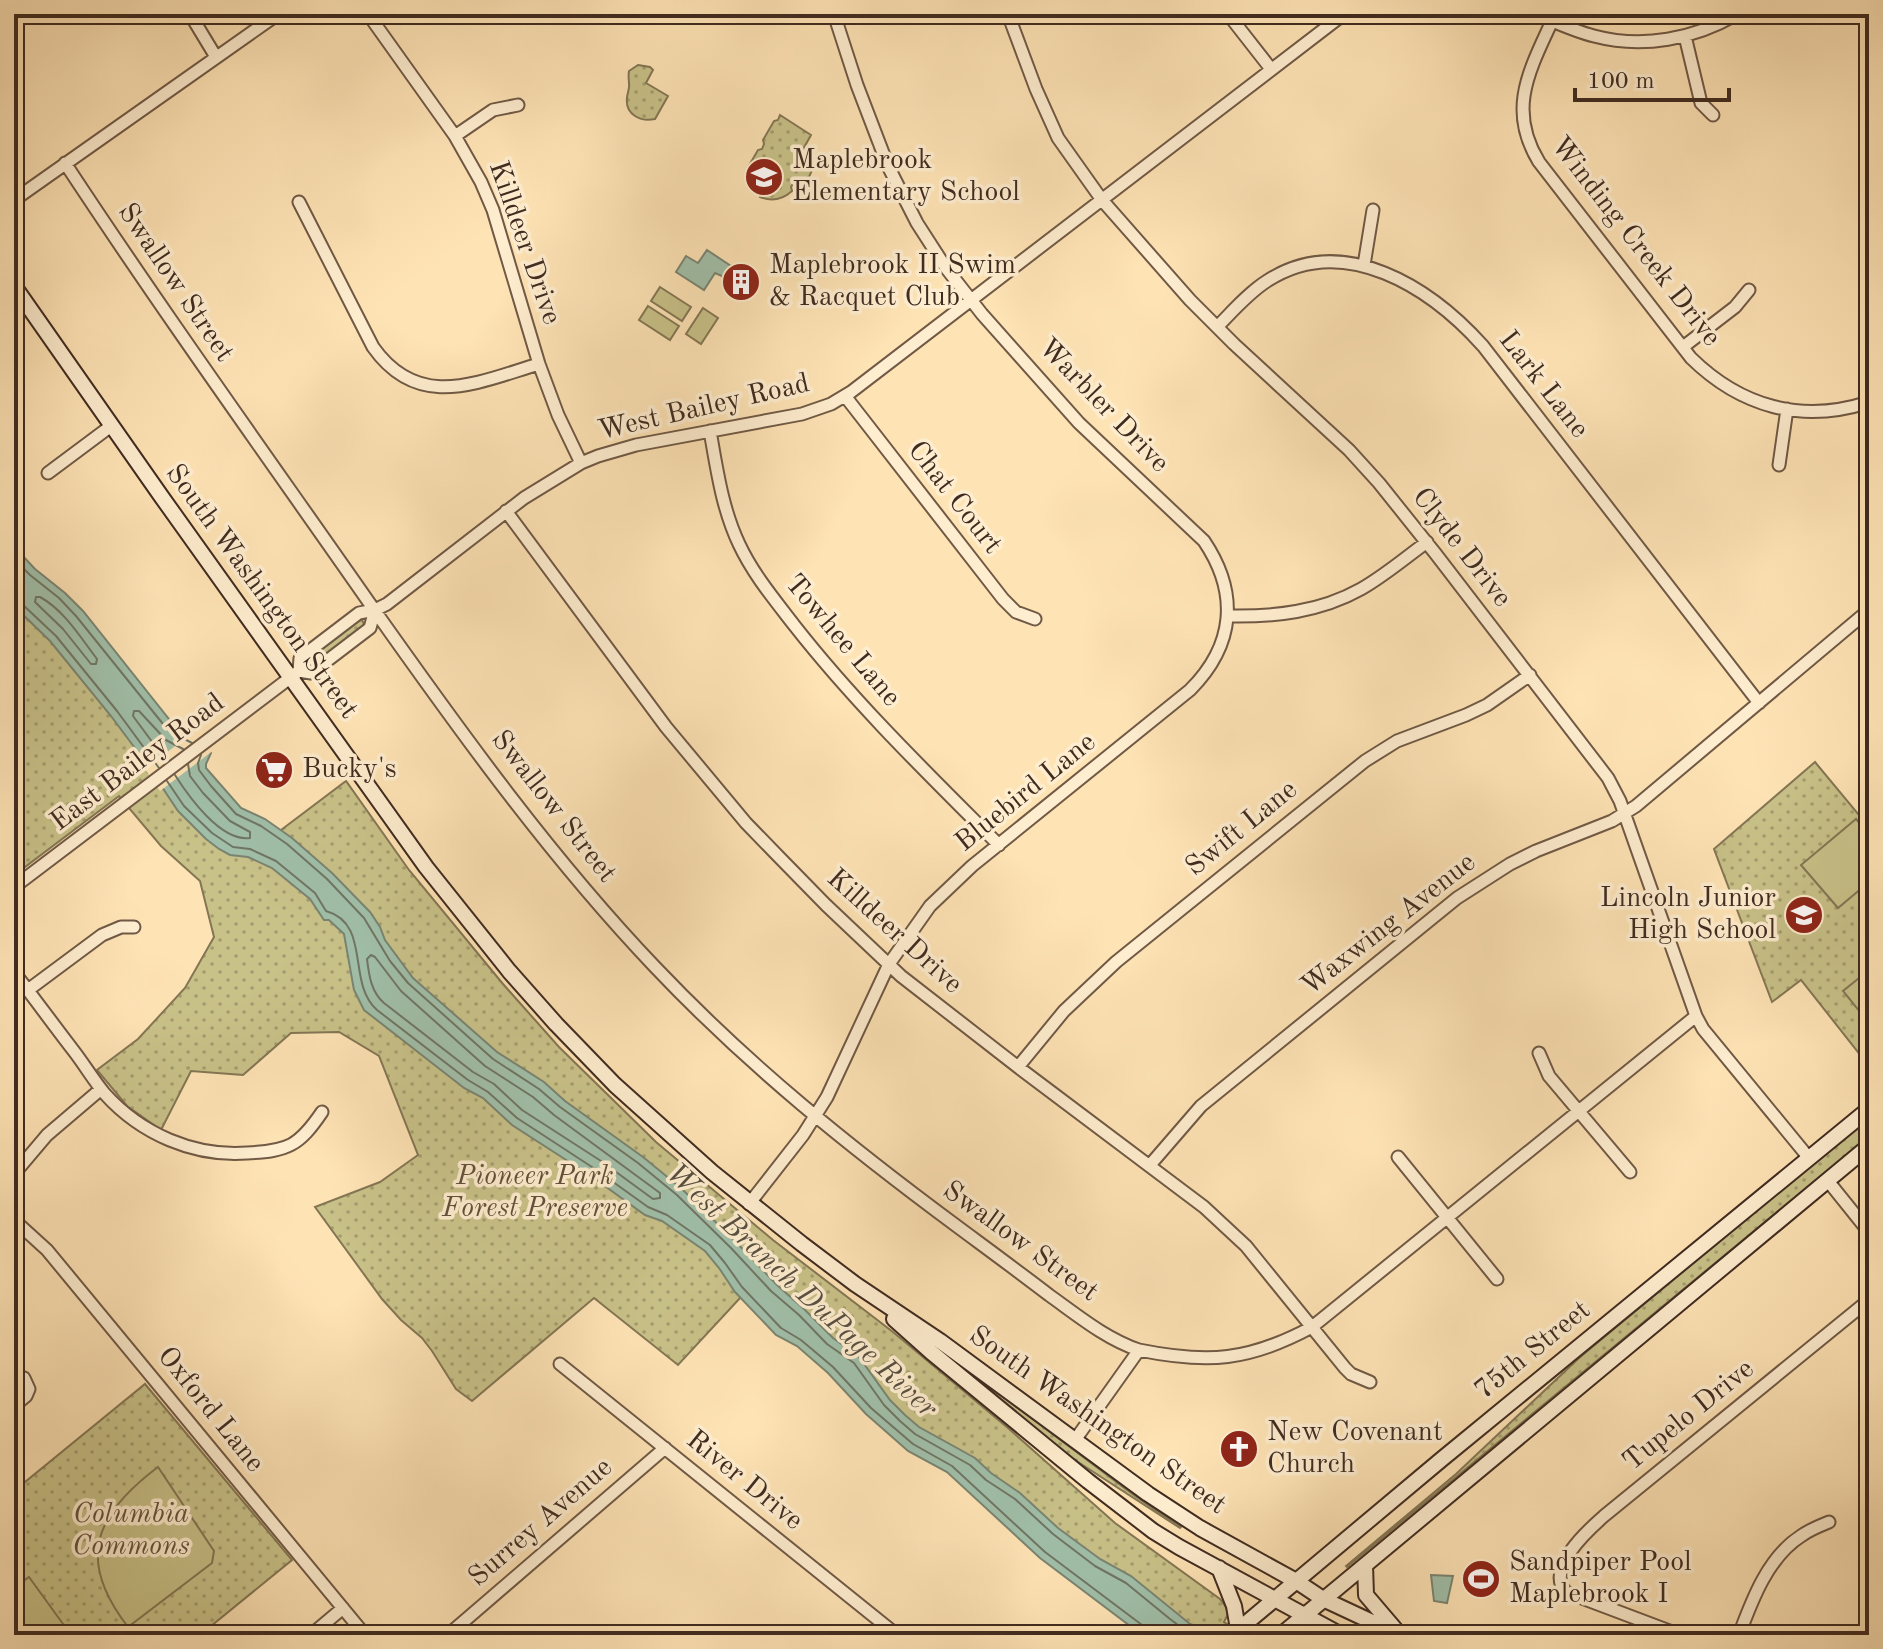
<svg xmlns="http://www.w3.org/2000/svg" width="1883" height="1649" font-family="'Old Standard TT',serif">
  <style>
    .grass { fill: url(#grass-dots); stroke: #847654; stroke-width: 2 }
    .garden { fill: #c8c188; stroke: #847654; stroke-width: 2 }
    .water { fill: #a0bfa9; stroke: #7a8472; stroke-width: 2 }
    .pier { fill: #fee3b5 }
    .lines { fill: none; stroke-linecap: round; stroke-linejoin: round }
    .shore { stroke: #707564; stroke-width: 2 }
    .minor-casing { stroke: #705945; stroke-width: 15 }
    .secondary-casing { stroke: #402b20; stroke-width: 18 }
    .minor { stroke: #feedcf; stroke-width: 11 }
    .secondary { stroke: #feedcf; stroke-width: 14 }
    .labels { text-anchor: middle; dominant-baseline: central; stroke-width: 7; stroke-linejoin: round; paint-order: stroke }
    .poi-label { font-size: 28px; fill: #402b20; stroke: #feedcf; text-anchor: start }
    .street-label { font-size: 28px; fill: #402b20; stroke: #feedcf }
    .park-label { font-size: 28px; font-style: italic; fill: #62503a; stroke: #feedcf }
    .water-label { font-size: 30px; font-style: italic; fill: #585042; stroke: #feedcf }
  </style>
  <defs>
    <pattern id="grass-dots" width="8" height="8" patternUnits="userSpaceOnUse" patternTransform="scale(2)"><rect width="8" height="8" fill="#c8c188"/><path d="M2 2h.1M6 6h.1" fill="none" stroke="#a49d6f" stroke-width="1.8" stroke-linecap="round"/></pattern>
  </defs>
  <rect width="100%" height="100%" fill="#fee3b5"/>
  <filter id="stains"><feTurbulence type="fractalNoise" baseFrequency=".0025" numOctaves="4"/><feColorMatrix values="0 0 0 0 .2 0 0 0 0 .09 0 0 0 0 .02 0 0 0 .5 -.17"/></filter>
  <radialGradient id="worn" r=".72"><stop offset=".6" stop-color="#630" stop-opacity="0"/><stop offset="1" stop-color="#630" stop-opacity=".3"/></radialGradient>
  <path class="grass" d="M 638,65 L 650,67 L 653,70 L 646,83 L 668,96 L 655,119 C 641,122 625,115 627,98 C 627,94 630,88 629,84 C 629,80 628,76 629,71 Z
    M 780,115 L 811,135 L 801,153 L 811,159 L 813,168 L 809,177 L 794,182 L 791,187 L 792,191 C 782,200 772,202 760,197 L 763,189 L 759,182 L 748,181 L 747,169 L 758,150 L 762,149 L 764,144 L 763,140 L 774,121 L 778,120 Z
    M 14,566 L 232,833 L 281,830 L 346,781 L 409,870 L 503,984 L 559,1047 L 656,1142 L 773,1240 L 893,1332 L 1008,1428 L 1115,1523 L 1220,1599 L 1226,1607 L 1228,1614 L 1224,1622 L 1246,1635 L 1171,1635 L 915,1440 L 753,1284 L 678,1365 L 594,1298 L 472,1401 L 456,1389 L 432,1351 L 422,1338 L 401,1320 L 382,1299 L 315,1207 L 380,1182 L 418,1155 L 379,1056 L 339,1032 L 291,1033 L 243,1075 L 191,1071 L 161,1130 L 127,1106 L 97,1070 L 138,1039 L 185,988 L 214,937 L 200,881 L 161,846 L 119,796 L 17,873 L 14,869 Z
    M 362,620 L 364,624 L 363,628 L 312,666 L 307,664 L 308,659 L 357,621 Z
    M 1815,762 L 1869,827 L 1869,1066 L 1801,980 L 1772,1002 L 1714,849 Z
    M 1869,1117 L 1869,1136 L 1347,1567 L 1346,1566 L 1456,1474 L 1579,1358 Z
    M 970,1372 L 1135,1496 L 1181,1527 L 1180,1528 L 1061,1451 L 967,1375 Z
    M 145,1384 L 292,1560 L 200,1635 L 14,1635 L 14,1491 Z"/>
  <path class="garden" d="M 660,287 L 691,307 L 682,321 L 651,301 Z
    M 648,306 L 679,326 L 670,340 L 639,320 Z
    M 703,308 L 718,318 L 701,344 L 686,334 Z
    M 1856,819 L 1869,834 L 1869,882 L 1838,908 L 1801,865 Z
    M 1869,970 L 1869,1023 L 1843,991 Z
    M 158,1467 L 214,1551 L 212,1563 L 128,1627 C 76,1560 94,1515 158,1467 Z
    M 29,1577 L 71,1635 L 14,1635 L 14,1588 Z"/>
  <path class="water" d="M 707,250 L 731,266 L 724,277 L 715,273 L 704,290 L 676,272 L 686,256 L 698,263 Z
    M 14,542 L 20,553 L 35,569 L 65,593 L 83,611 L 169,719 L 178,727 L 194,734 L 211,753 L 206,764 L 206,768 L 241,808 L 265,819 L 292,838 L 332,873 L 370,912 L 380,927 L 385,940 L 413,978 L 497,1052 L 544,1082 L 565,1101 L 643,1157 L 682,1189 L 736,1242 L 777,1285 L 804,1309 L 833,1338 L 859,1357 L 890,1400 L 905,1415 L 919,1427 L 975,1458 L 991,1473 L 1020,1493 L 1058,1528 L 1100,1559 L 1131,1576 L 1190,1624 C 1203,1630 1209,1627 1222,1635 L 1142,1635 L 1040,1558 L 947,1472 L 908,1451 L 866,1414 L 828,1373 L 797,1346 L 776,1335 L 735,1292 L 719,1268 L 705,1251 L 662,1221 L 645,1215 L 591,1176 L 512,1125 L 483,1098 L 464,1088 L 364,1010 L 354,990 L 344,934 L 329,920 L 324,920 L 310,899 L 272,868 L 248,857 L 230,855 L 219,849 L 206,839 L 178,811 L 146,763 L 111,716 L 50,641 L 14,606 Z
    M 1431,1575 L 1453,1576 L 1447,1603 L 1434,1601 Z"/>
  <path class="pier" d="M 196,730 L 214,750 L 160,791 L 145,769 Z"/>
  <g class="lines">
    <path class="shore" d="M 14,559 L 30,575 L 59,598 L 76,616 L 163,724 L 173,733 L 192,743
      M 36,597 L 40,597 C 64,610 81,638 97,659 L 96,664 L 91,664 L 63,629 L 35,602 Z
      M 14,601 L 22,604 L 56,636 L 117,711 L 159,768
      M 201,755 L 198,763 L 199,770 L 211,786 L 236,814 L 261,826 L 287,844 L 327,879 L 364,918 L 390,961 L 408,983 L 493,1059 L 539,1089 L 560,1107 L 638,1163 L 677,1195 L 731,1248 L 771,1291 L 799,1315 L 827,1344 L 854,1363 L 884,1405 L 900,1421 L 915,1434 L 970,1465 L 986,1480 L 1015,1499 L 1053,1534 L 1095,1566 L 1126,1583 L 1170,1619 L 1186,1631 L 1195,1635
      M 167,762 L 133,716 L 134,711 L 139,711 L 166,740 L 183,749
      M 175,775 C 189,797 221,842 250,838 L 250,832 L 230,821 L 203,793 L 190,776 L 188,764
      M 167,781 L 184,806 L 212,833 L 233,847 L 250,849 L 276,861 L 315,893 L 326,911 C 372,924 346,983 377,1010 L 468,1080 L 488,1092 L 517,1118 L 595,1169 L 648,1207 L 667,1215 L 710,1245 L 725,1263 L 742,1287 L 781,1328 L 801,1340 L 833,1367 L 871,1408 L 913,1444 L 952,1466 L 1045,1552 L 1142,1625 L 1145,1630 L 1146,1635
      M 371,955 L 375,957 L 401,991 L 485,1066 L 533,1097 L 554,1115 L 660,1193 L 660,1198 L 653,1199 L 601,1161 L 522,1110 L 494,1084 L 473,1072 L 384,1003 C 371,992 369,975 367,959 Z"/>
    <defs>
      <path id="minor" d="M 190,14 L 216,57
        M 368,14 L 455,136 L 481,182 L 493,210 L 539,364 L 558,415 L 581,463
        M 1008,14 L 1036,89 L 1058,138 L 1102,200 L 1190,300 L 1234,344 L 1349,450 L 1379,483 L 1435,553 L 1608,778 L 1620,801 L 1696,1016 L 1703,1029 L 1809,1158
        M 1228,14 L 1271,69
        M 1536,14 C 1555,22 1574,31 1594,36 C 1643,49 1694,39 1737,14
        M 1552,21 C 1529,71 1507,110 1539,162 L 1691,358 C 1741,407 1802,424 1869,402
        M 1685,36 L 1701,103 L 1713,115
        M 455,136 L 493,110 L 518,105
        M 1869,144 L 1867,160 L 1869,182
        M 65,163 C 165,315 271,462 375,611 C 462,734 552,859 656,968 C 749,1066 850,1147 958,1227 C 989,1250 1019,1272 1049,1295 C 1077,1315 1106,1339 1139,1350
        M 14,200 L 278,14
        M 299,202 L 373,347 C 419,412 478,382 539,364
        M 1364,265 L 1373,210
        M 1217,327 C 1232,312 1248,293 1267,281 C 1344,231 1431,288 1483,346 L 1759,703
        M 1683,347 L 1735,307 L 1749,290
        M 845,396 L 1003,599 L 1016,612 L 1035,619
        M 710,431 C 717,470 722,508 739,544 C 753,574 774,599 794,625 C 856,704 928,774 999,845
        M 1779,465 L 1787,409
        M 48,473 L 111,426
        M 506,511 L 666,727 L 746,823 L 780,858 L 826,905 L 901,976 L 1018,1067 L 1204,1207 L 1246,1246 L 1345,1368 L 1351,1374 L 1370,1382
        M 1228,616 C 1274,617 1320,612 1361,589 C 1384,576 1405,558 1427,542
        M 299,671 L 300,658 L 359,613 L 375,610 L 387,604 L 524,498 L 581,463 L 598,456 L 636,445 L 802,414 L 831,404 L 851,392 L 1344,14
        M 14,887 L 299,671 L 311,673 L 370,628 L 375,610
        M 14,972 C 34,998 53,1024 73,1050 C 84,1064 94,1081 105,1094 C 141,1134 194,1157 247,1153 C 288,1151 299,1146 322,1112
        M 28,990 L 102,935 L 121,927 L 134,927
        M 1539,1053 L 1549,1076 L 1630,1172
        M 1018,1067 L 1064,1011 L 1116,962 L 1365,761 L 1397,741 L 1466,715 L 1487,705 L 1530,675
        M 1398,1157 L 1497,1279
        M 1150,1165 L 1201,1106 L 1457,898 L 1510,864 L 1536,851 L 1612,821 L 1636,806 L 1869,610
        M 14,1174 L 47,1135 L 101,1089
        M 1828,1181 L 1869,1232
        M 749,1204 L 803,1135 L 827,1097 L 889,964 L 930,906 L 972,866 L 1190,690 C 1235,645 1239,593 1204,541 L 1079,423 L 982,314 L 946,268 L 917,223 L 888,166 L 857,85 L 834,14
        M 14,1220 L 47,1250 L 365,1635
        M 560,1364 L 897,1635
        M 14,1375 L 24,1378 L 29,1389 L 26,1396 L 14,1406
        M 1075,1440 L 1139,1350 C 1208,1364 1249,1361 1312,1327 L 1696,1016
        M 311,1635 L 343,1608
        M 448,1635 L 665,1448
        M 1680,1635 L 1566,1592 C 1545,1569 1587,1531 1604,1516 L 1869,1300
        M 1739,1635 C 1752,1600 1768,1557 1801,1536 C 1809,1530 1819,1526 1829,1522"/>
      <path id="secondary" d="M 14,286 L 161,496 L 426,867 L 509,971 L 556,1024 L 615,1085 L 712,1172 L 802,1244 L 855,1284 L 940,1341 L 1148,1494 L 1200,1528 L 1296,1581 L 1323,1599 L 1400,1635
        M 894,1319 L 931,1352 L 1088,1481 L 1153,1531 L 1179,1547 L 1341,1635
        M 1365,1565 L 1366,1595 L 1395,1629
        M 1219,1568 L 1234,1606 L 1238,1629
        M 1232,1635 L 1442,1459 L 1869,1109
        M 1281,1635 L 1869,1146"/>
    </defs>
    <use href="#minor" class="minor-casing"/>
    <use href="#secondary" class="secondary-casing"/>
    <use href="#minor" class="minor"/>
    <use href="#secondary" class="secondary"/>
  </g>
  <defs>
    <symbol id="school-disc" viewBox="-11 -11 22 22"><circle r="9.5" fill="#8f2418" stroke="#feedcf"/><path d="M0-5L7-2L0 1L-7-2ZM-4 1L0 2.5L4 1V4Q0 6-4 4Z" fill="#fff"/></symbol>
    <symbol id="building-disc" viewBox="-11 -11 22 22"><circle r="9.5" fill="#8f2418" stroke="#feedcf"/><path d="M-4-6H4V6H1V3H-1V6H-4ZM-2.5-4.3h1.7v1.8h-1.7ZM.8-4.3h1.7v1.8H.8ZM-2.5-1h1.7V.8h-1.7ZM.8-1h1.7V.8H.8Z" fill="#fff"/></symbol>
    <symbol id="supermarket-disc" viewBox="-11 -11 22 22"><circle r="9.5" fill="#8f2418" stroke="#feedcf"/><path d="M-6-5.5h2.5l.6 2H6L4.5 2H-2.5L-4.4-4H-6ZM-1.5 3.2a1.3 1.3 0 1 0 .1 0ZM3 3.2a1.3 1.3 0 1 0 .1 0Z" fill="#fff"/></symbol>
    <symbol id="church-disc" viewBox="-11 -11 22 22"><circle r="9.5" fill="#8f2418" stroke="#feedcf"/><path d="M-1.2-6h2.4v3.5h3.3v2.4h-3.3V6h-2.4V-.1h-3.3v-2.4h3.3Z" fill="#fff"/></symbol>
    <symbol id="stadium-disc" viewBox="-11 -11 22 22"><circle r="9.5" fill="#8f2418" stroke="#feedcf"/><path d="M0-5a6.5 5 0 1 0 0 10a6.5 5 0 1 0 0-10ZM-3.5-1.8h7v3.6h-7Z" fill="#fff"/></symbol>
  </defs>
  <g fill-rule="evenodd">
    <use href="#school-disc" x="742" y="155" width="44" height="44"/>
    <use href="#building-disc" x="719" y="260" width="44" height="44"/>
    <use href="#supermarket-disc" x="252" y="748" width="44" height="44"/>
    <use href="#school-disc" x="1782" y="893" width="44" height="44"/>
    <use href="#church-disc" x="1217" y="1427" width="44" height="44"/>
    <use href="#stadium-disc" x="1459" y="1557" width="44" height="44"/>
  </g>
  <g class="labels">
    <g class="poi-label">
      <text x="792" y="161">Maplebrook<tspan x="792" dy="32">Elementary School</tspan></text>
      <text x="769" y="266">Maplebrook II Swim<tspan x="769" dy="32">&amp; Racquet Club</tspan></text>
      <text x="302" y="770">Bucky's</text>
      <text x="1776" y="899" text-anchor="end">Lincoln Junior<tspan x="1776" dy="32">High School</tspan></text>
      <text x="1267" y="1433">New Covenant<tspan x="1267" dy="32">Church</tspan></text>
      <text x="1509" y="1563">Sandpiper Pool<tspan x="1509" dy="32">Maplebrook I</tspan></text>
    </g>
    <g class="street-label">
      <text transform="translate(1635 242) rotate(52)">Winding Creek Drive</text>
      <text transform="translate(524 243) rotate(71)">Killdeer Drive</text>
      <text transform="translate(175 283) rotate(56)">Swallow Street</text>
      <text transform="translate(1543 385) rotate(52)">Lark Lane</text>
      <text transform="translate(1103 406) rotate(46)">Warbler Drive</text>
      <text transform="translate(704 408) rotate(-13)">West Bailey Road</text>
      <text transform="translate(954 498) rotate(52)">Chat Court</text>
      <text transform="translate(1461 548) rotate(52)">Clyde Drive</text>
      <text transform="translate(261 592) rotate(54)">South Washington Street</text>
      <text transform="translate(842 641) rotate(50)">Towhee Lane</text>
      <text transform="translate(138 763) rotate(-37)">East Bailey Road</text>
      <text transform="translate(1026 793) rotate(-39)">Bluebird Lane</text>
      <text transform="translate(553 807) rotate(52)">Swallow Street</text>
      <text transform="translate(1242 829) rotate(-39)">Swift Lane</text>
      <text transform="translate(1389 925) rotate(-38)">Waxwing Avenue</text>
      <text transform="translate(894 932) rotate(42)">Killdeer Drive</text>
      <text transform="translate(1020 1242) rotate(36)">Swallow Street</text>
      <text transform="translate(1533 1351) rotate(-39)">75th Street</text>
      <text transform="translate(210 1410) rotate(51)">Oxford Lane</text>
      <text transform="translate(1689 1416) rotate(-39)">Tupelo Drive</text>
      <text transform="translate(1097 1421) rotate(35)">South Washington Street</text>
      <text transform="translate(744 1481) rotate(39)">River Drive</text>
      <text transform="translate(541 1523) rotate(-41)">Surrey Avenue</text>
    </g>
    <g class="park-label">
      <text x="535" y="1177">Pioneer Park<tspan x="535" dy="32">Forest Preserve</tspan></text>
      <text x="131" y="1515">Columbia<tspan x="131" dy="32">Commons</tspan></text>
    </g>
    <g class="water-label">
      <text transform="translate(801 1291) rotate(43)">West Branch DuPage River</text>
    </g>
  </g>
  <rect width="1883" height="1649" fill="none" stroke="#fee3b5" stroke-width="48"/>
  <rect x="16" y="16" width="1851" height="1617" fill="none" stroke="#402b20" stroke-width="4"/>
  <rect x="24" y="24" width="1835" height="1601" fill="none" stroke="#402b20" stroke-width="2"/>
  <path d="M1575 88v12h154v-12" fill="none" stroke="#402b20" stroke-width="4"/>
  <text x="1587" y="88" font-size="24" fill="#402b20" stroke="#feedcf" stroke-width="6" paint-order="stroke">100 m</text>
  <rect width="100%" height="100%" filter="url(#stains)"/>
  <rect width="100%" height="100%" fill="url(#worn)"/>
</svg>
